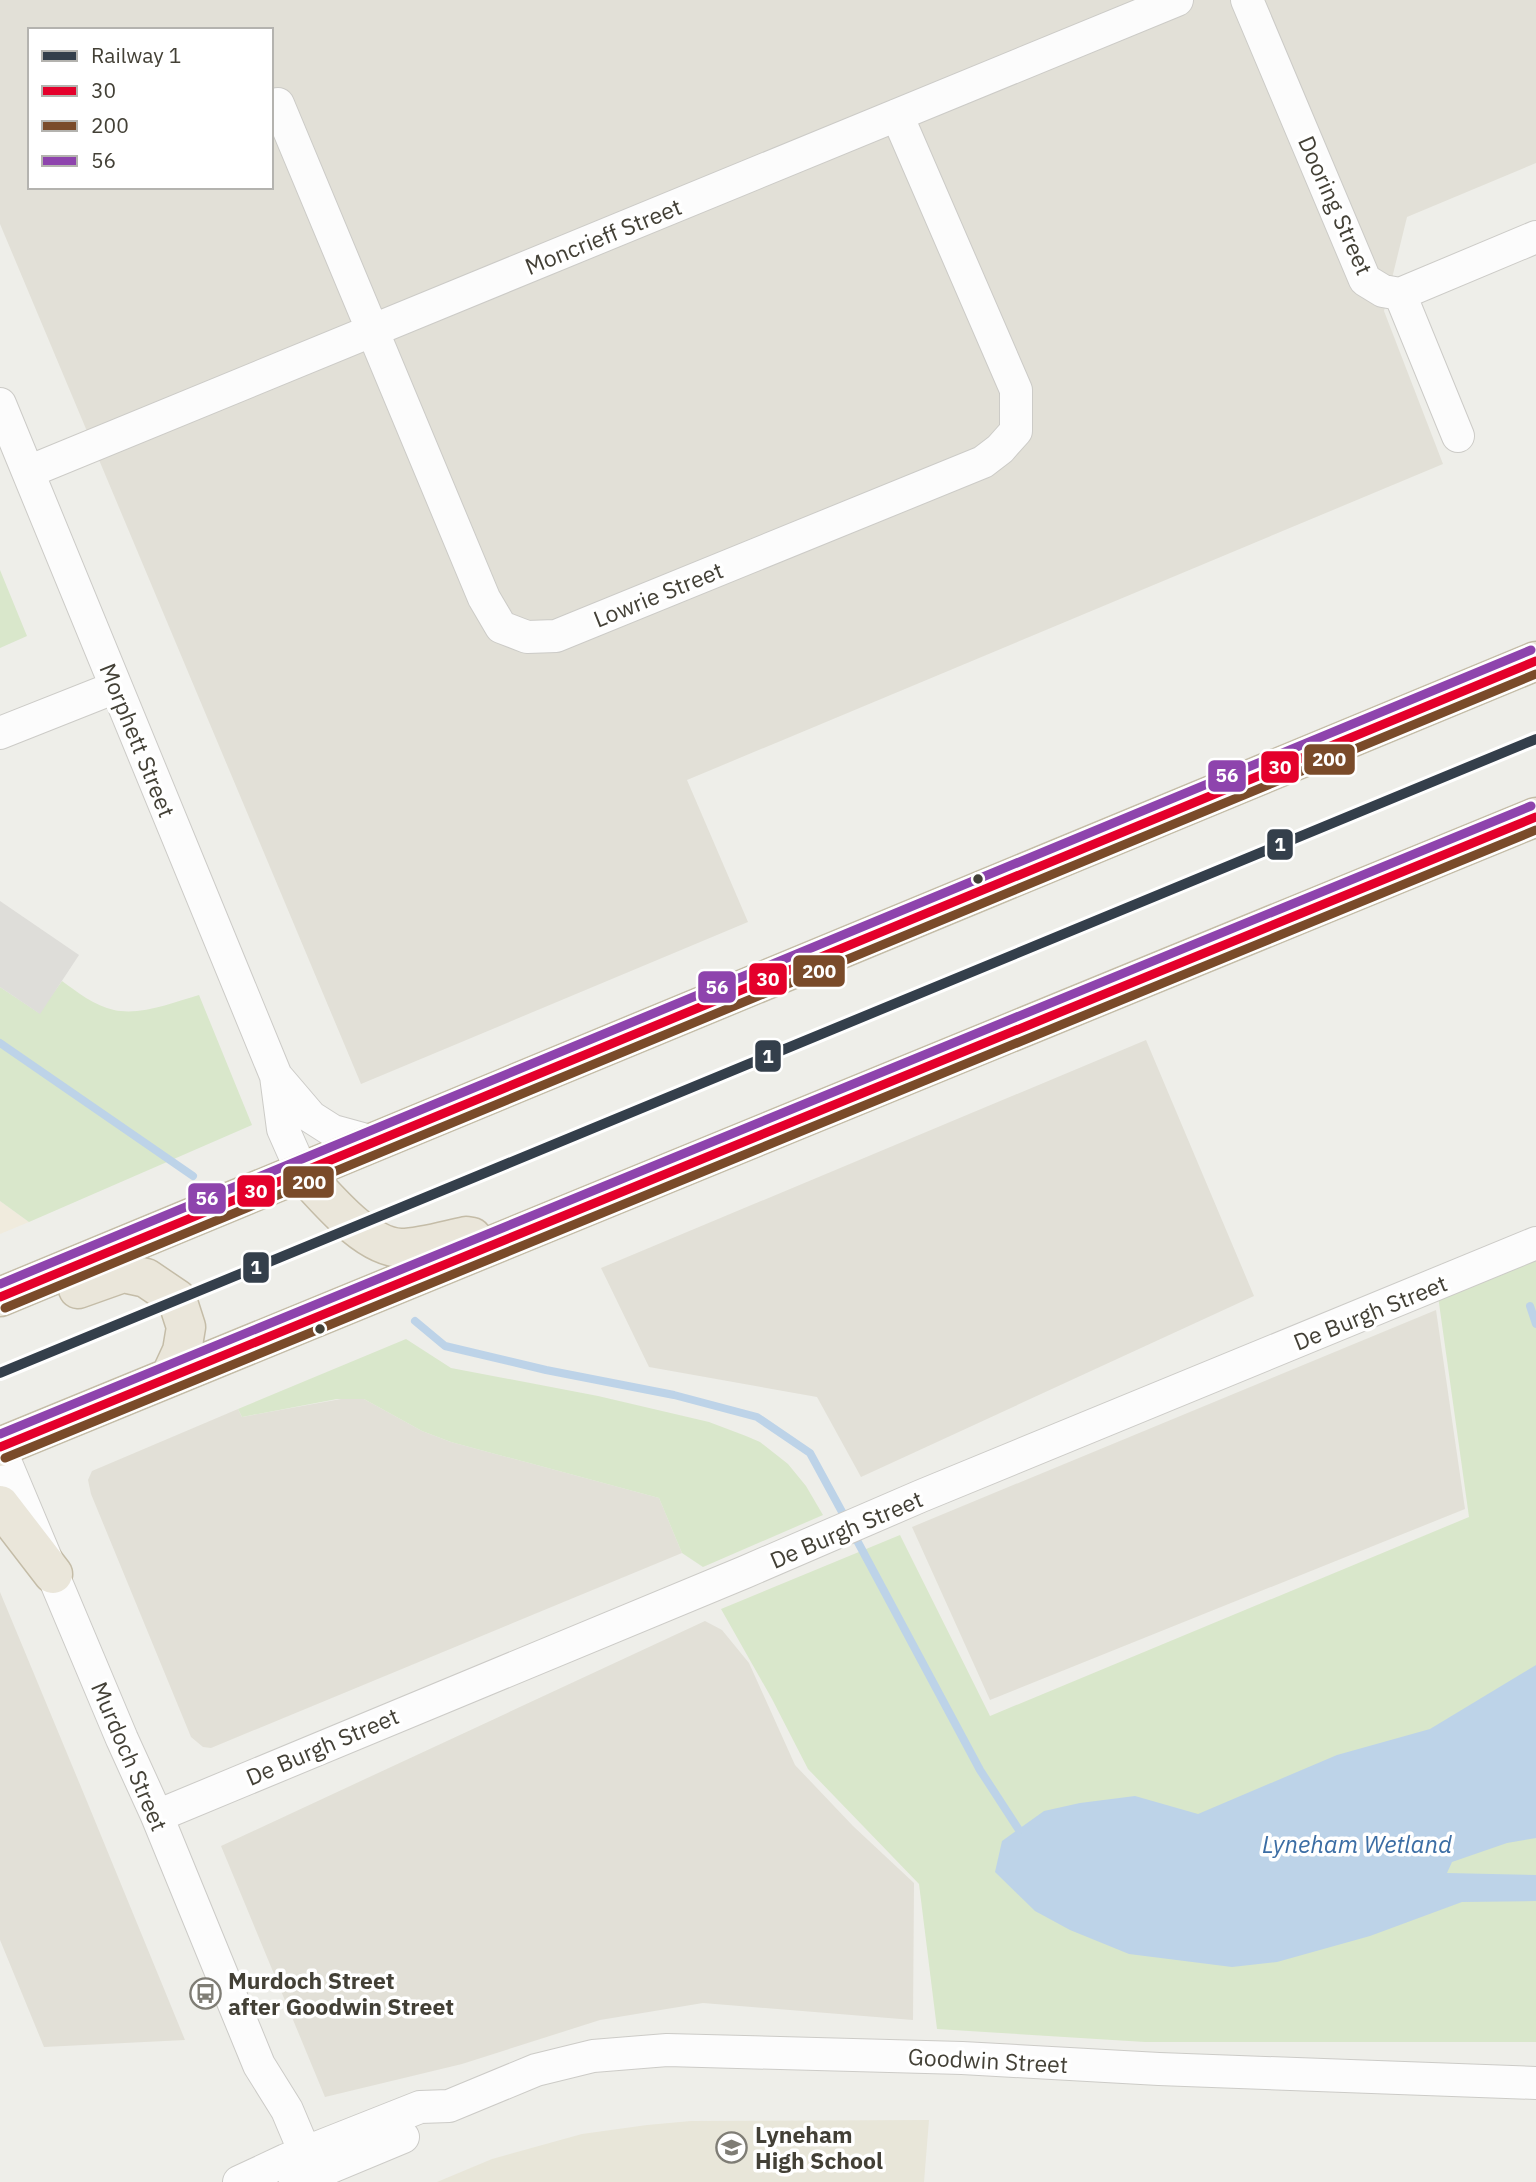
<svg xmlns="http://www.w3.org/2000/svg" width="1536" height="2182" font-family="'IBM Plex Sans',sans-serif">
  <style>
    .residential { fill: #e2e0d7; fill-rule: evenodd }
    .commercial { fill: #f0ebdd }
    .education { fill: #e8e6d9 }
    .green { fill: #d9e7cb }
    .parking { fill: #deddd9 }
    .water { fill: #bdd3e8 }
    .lines { fill: none; stroke-linecap: round; stroke-linejoin: round }
    .stream { stroke: #bdd3e8; stroke-width: 8 }
    .street-casing { stroke: #cccbc7; stroke-width: 34 }
    .highway-casing { stroke: #c4bca7; stroke-width: 41 }
    .street { stroke: #fcfcfc; stroke-width: 32 }
    .highway { stroke: #eae6da; stroke-width: 38 }
    .bus-1-casing { stroke: #fff; stroke-width: 14 }
    .bus-2-casing { stroke: #fff; stroke-width: 14 }
    .bus-3-casing { stroke: #fff; stroke-width: 14 }
    .bus-1 { stroke: #e4002b; stroke-width: 9 }
    .bus-2 { stroke: #7a4b2a; stroke-width: 9 }
    .bus-3 { stroke: #8e44ad; stroke-width: 9 }
    .rail-1-casing { stroke: #fff; stroke-width: 16 }
    .rail-1 { stroke: #343f4b; stroke-width: 10 }
    .bus-dot { fill: #434036; stroke: #fff; stroke-width: 2.5 }
    .labels { text-anchor: middle; dominant-baseline: central; stroke-width: 7; stroke-linejoin: round; paint-order: stroke }
    .street-label { font-size: 23px; fill: #434036; stroke: #fff }
    .poi-label { font-size: 23px; font-weight: bold; fill: #434036; stroke: #fff; text-anchor: start }
    .water-label { font-size: 24px; font-style: italic; fill: #3b6da4; stroke: #fff }
    .line-badge { stroke: #fff; stroke-width: 2.5 }
    .badge-label { font-size: 19px; text-anchor: middle; font-weight: bold; fill: #fff }
  </style>
  <rect width="100%" height="100%" fill="#eeeee9"/>
  <path class="residential" d="M 0,0 L 1536,0 L 1536,163 L 1407,217 L 1384,311 L 1443,464 L 687,780 L 748,922 L 361,1084 L 0,224 ZM 30,30 L 271,30 L 271,187 L 30,187 Z
    M 1146,1040 L 1254,1296 L 861,1477 L 817,1397 L 649,1367 L 601,1268 Z
    M 1436,1310 L 1465,1509 L 990,1700 L 912,1527 Z
    M 352,1397 L 364,1399 L 422,1431 L 451,1442 L 659,1498 L 682,1553 L 211,1748 L 203,1747 L 191,1737 L 91,1494 L 88,1480 L 92,1471 L 238,1409 L 242,1417 Z
    M 0,1592 L 86,1799 L 185,2040 L 44,2047 L 0,1940 Z
    M 705,1621 L 722,1630 L 749,1663 L 795,1765 L 853,1826 L 914,1883 L 913,2020 L 703,2003 L 600,2020 L 462,2064 L 325,2097 L 221,1846 Z"/>
  <path class="commercial" d="M 0,1201 L 29,1222 L 0,1234 Z"/>
  <path class="education" d="M 929,2120 L 924,2182 L 437,2182 L 492,2159 L 582,2134 L 647,2125 L 691,2121 Z"/>
  <path class="green" d="M 0,570 L 27,636 L 0,648 Z
    M 62,981 C 77,992 95,1006 114,1010 C 141,1016 174,1002 199,995 L 252,1125 L 29,1222 L 0,1201 L 0,987 L 39,1013 Z
    M 1536,1256 L 1536,2042 L 1145,2042 L 937,2029 L 919,1884 L 808,1769 L 772,1699 L 721,1609 L 900,1535 L 990,1716 L 1469,1517 L 1438,1296 Z
    M 406,1339 L 451,1368 L 598,1396 L 709,1422 L 746,1436 L 760,1442 L 788,1464 L 806,1486 L 823,1515 L 703,1567 L 682,1553 L 659,1498 L 451,1442 L 422,1431 L 364,1399 L 337,1399 L 242,1417 L 238,1409 Z"/>
  <path class="parking" d="M 0,901 L 79,955 L 40,1014 L 0,987 Z"/>
  <path class="water" d="M 1536,1665 L 1536,1838 L 1507,1843 L 1452,1862 L 1447,1873 L 1536,1875 L 1536,1901 L 1462,1902 L 1370,1936 L 1277,1962 L 1232,1967 L 1129,1954 L 1070,1930 L 1035,1911 L 995,1872 L 1002,1841 L 1044,1811 L 1080,1803 L 1135,1796 L 1198,1814 L 1337,1755 L 1430,1729 Z"/>
  <g class="lines">
    <path class="stream" d="M 0,1043 L 193,1176
      M 1530,1306 L 1536,1324
      M 415,1321 L 445,1346 L 546,1370 L 674,1395 L 757,1417 L 810,1453 L 847,1521
      M 853,1533 L 980,1770 L 1019,1830"/>
    <defs>
      <path id="street" d="M 1247,0 L 1365,280 L 1383,291 L 1400,294 L 1536,237
        M 278,104 L 484,598 L 501,627 L 527,637 L 556,636 L 983,462 L 1000,449 L 1016,431 L 1016,390 L 897,115
        M 1400,294 L 1458,436
        M 0,404 L 276,1076 L 283,1129 L 302,1172
        M 28,472 L 1177,0
        M 0,733 L 116,687
        M 276,1076 L 311,1117 L 333,1131 L 373,1142
        M 0,1449 L 122,1739 L 157,1816 L 259,2065 L 287,2110 L 314,2174
        M 157,1816 L 745,1572 L 921,1496 L 1536,1243
        M 239,2182 L 286,2160 L 420,2107 L 449,2106 L 536,2070 L 593,2056 L 667,2050 L 962,2058 L 1159,2069 L 1536,2083
        M 295,2182 L 403,2137"/>
      <path id="highway" d="M 302,1172 C 325,1196 365,1247 401,1248 C 420,1248 447,1240 466,1236 L 472,1237
        M 78,1289 L 123,1273 L 146,1278 L 177,1299 L 186,1327 L 182,1351 L 170,1377
        M 0,1297 L 1536,661
        M 0,1447 L 1536,817
        M 0,1505 L 53,1574"/>
    </defs>
    <use href="#street" class="street-casing"/>
    <use href="#highway" class="highway-casing"/>
    <use href="#street" class="street"/>
    <use href="#highway" class="highway"/>
    <defs>
      <path id="bus-1" d="M 0,1297 L 1536,661
        M 0,1447 L 1536,817"/>
      <path id="bus-2" d="M 5,1308 L 1536,674
        M 5,1458 L 1536,830"/>
      <path id="bus-3" d="M 0,1284 L 1531,650
        M 0,1434 L 1531,806"/>
    </defs>
    <use href="#bus-1" class="bus-1-casing"/>
    <use href="#bus-2" class="bus-2-casing"/>
    <use href="#bus-3" class="bus-3-casing"/>
    <use href="#bus-1" class="bus-1"/>
    <use href="#bus-2" class="bus-2"/>
    <use href="#bus-3" class="bus-3"/>
    <defs>
      <path id="rail-1" d="M 0,1373 L 1536,739"/>
    </defs>
    <use href="#rail-1" class="rail-1-casing"/>
    <use href="#rail-1" class="rail-1"/>
  </g>
  <defs>
    <symbol id="bus-ring" viewBox="-11 -11 22 22"><circle r="9.5" fill="#fff" stroke="#7f7d75" stroke-width="1.5"/><path d="M-5-6H5V4H4V6H2V4H-2V6H-4V4H-5ZM-3.5-4V0h7V-4ZM-3.5 1.2v1.5H-2V1.2ZM2 1.2v1.5H3.5V1.2Z" fill="#7f7d75"/></symbol>
    <symbol id="school-ring" viewBox="-11 -11 22 22"><circle r="9.5" fill="#fff" stroke="#7f7d75" stroke-width="1.5"/><path d="M0-5L7-2L0 1L-7-2ZM-4 1L0 2.5L4 1V4Q0 6-4 4Z" fill="#7f7d75"/></symbol>
  </defs>
  <g fill-rule="evenodd">
    <use href="#bus-ring" x="188" y="1976" width="35" height="35"/>
    <use href="#school-ring" x="714" y="2130" width="35" height="35"/>
  </g>
  <g class="bus-dot">
    <circle cx="978" cy="879" r="6"/>
    <circle cx="320" cy="1329" r="6"/>
  </g>
  <g class="labels">
    <g class="street-label">
      <text transform="translate(1336 205) rotate(66)">Dooring Street</text>
      <text transform="translate(603 236) rotate(-22)">Moncrieff Street</text>
      <text transform="translate(658 594) rotate(-22)">Lowrie Street</text>
      <text transform="translate(138 740) rotate(68)">Morphett Street</text>
      <text transform="translate(1370 1312) rotate(-22)">De Burgh Street</text>
      <text transform="translate(846 1529) rotate(-23)">De Burgh Street</text>
      <text transform="translate(322 1746) rotate(-23)">De Burgh Street</text>
      <text transform="translate(130 1756) rotate(67)">Murdoch Street</text>
      <text transform="translate(988 2060) rotate(3)">Goodwin Street</text>
    </g>
    <g class="poi-label">
      <text x="228" y="1980">Murdoch Street<tspan x="228" dy="26">after Goodwin Street</tspan></text>
      <text x="755" y="2134">Lyneham<tspan x="755" dy="26">High School</tspan></text>
    </g>
    <g class="water-label">
      <text x="1357" y="1844">Lyneham Wetland</text>
    </g>
  </g>
  <g class="line-badge">
    <rect x="1303" y="743" width="53" height="33" rx="7" fill="#7a4b2a"/>
    <rect x="1260" y="750" width="40" height="34" rx="7" fill="#e4002b"/>
    <rect x="1207" y="759" width="40" height="34" rx="7" fill="#8e44ad"/>
    <rect x="1266" y="828" width="28" height="33" rx="7" fill="#343f4b"/>
    <rect x="792" y="954" width="54" height="34" rx="7" fill="#7a4b2a"/>
    <rect x="748" y="962" width="40" height="34" rx="7" fill="#e4002b"/>
    <rect x="697" y="970" width="40" height="34" rx="7" fill="#8e44ad"/>
    <rect x="754" y="1039" width="28" height="34" rx="7" fill="#343f4b"/>
    <rect x="282" y="1165" width="53" height="34" rx="7" fill="#7a4b2a"/>
    <rect x="236" y="1174" width="40" height="34" rx="7" fill="#e4002b"/>
    <rect x="187" y="1182" width="40" height="33" rx="7" fill="#8e44ad"/>
    <rect x="242" y="1251" width="28" height="33" rx="7" fill="#343f4b"/>
  </g>
  <g class="badge-label">
    <text x="1329" y="766">200</text>
    <text x="1280" y="774">30</text>
    <text x="1227" y="782">56</text>
    <text x="1280" y="851">1</text>
    <text x="819" y="978">200</text>
    <text x="768" y="986">30</text>
    <text x="717" y="994">56</text>
    <text x="768" y="1063">1</text>
    <text x="309" y="1189">200</text>
    <text x="256" y="1198">30</text>
    <text x="207" y="1205">56</text>
    <text x="256" y="1274">1</text>
  </g>
  <rect x="28" y="28" width="245" height="161" fill="#ffffff" stroke="#b4b3af" stroke-width="2"/>
  <rect x="42" y="51" width="35" height="10" fill="#343f4b" stroke="#b4b3af" stroke-width="2"/>
  <text x="91" y="63" font-size="21" fill="#434036">Railway 1</text>
  <rect x="42" y="86" width="35" height="10" fill="#e4002b" stroke="#b4b3af" stroke-width="2"/>
  <text x="91" y="98" font-size="21" fill="#434036">30</text>
  <rect x="42" y="121" width="35" height="10" fill="#7a4b2a" stroke="#b4b3af" stroke-width="2"/>
  <text x="91" y="133" font-size="21" fill="#434036">200</text>
  <rect x="42" y="156" width="35" height="10" fill="#8e44ad" stroke="#b4b3af" stroke-width="2"/>
  <text x="91" y="168" font-size="21" fill="#434036">56</text>
</svg>
